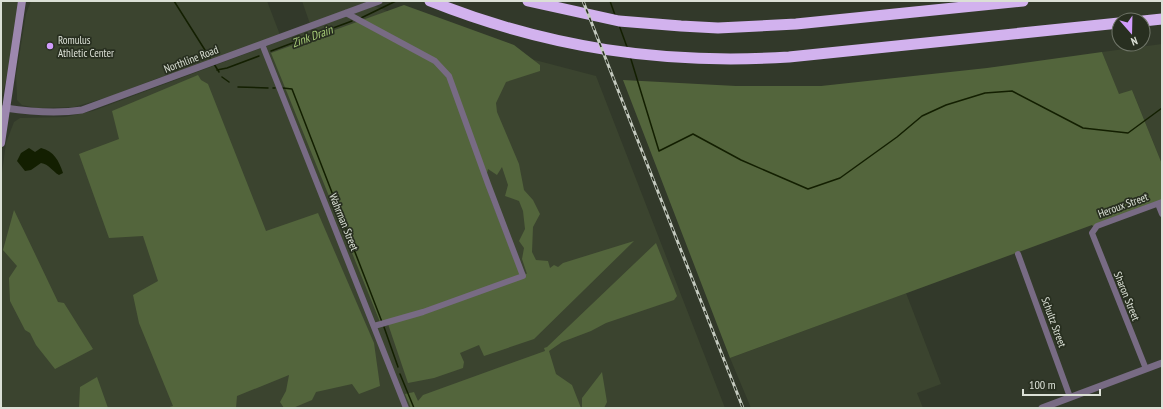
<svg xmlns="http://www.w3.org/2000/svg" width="1163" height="409" font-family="'PT Sans Narrow',sans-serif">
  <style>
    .built { fill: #3b442f }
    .green { fill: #53653c; fill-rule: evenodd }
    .water { fill: #131f01 }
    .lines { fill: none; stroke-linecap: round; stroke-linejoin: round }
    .stream { stroke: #131f01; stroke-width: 1.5 }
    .minor { stroke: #786b84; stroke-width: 6 }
    .tertiary { stroke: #786b84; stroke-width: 7 }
    .secondary { stroke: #9d88af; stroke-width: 8 }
    .motorway { stroke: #d2b2ee; stroke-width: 11 }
    .rail-casing { stroke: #c4cabf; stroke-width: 3 }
    .rail { stroke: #282f20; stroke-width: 1.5; stroke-dasharray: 4.5; stroke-linecap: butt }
    .poi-dot { fill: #d29dfd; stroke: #282f20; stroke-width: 1.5 }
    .labels { text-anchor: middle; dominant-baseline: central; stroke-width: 3.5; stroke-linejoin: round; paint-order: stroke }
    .poi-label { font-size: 11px; fill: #dbe0d6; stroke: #282f20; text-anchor: start }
    .street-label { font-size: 11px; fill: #dbe0d6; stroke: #282f20 }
    .water-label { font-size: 12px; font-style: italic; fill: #a8ce78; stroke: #282f20 }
  </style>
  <rect width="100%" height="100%" fill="#32392a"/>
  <path class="built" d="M 1,1 L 19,1 L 8,73 L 1,99 Z
    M 31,1 L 267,1 L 280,35 L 173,75 L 158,78 L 112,96 L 74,107 L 37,108 L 22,105 L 17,100 L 17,96 L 16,76 L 26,14 Z
    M 302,1 L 369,1 L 310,24 Z
    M 374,6 L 477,45 L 596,76 L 725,408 L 1,408 L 1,180 L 6,143 L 14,122 L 20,118 L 65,117 L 93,111 Z
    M 1162,44 L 1162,164 L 1132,90 L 1119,95 L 1102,52 Z
    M 906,293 L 941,384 L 917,393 L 923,408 L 751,408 L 730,358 Z"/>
  <path class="green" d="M 404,5 L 514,45 L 540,65 L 540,71 L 506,82 L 496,103 L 497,112 L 519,164 L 524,190 L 533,200 L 540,214 L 533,227 L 532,252 L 536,260 L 548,261 L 550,268 L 554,265 L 558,267 L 563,263 L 634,241 L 534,339 L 484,356 L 479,345 L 460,353 L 464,362 L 463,368 L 434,378 L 408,383 L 387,321 L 380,322 L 271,53 ZM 502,167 L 508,185 L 505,196 L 519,201 L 523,211 L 525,229 L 519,241 L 524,248 L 522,259 L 527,274 L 519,272 L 490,197 L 485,181 L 488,169 L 497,175 Z
    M 1102,52 L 1119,94 L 1132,90 L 1162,164 L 1162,201 L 1094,227 L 1092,225 L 730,358 L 623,80 L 736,86 L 821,86 L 987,68 Z
    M 198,75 L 201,80 L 208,84 L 266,231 L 318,213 L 374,343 L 380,386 L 359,394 L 352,384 L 316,392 L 312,400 L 293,408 L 284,408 L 280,402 L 286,391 L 289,375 L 237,396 L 236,408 L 166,408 L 173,406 L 139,323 L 133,295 L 158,281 L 143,236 L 109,238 L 79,154 L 119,139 L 112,111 Z
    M 14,210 L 58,302 L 64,303 L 93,349 L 55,369 L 36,345 L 30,333 L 25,330 L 10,301 L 9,278 L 17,266 L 3,250 Z
    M 656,243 L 677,296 L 674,300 L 606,323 L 591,331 L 562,342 L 549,351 L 556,374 L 572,385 L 581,408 L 411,408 L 405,394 L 414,392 L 418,401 L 423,395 L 545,351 L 544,348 L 547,347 Z
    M 602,372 L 607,402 L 604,408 L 582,408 L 582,398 Z
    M 97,377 L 108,408 L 79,408 L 80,387 Z"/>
  <path class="water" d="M 29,148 L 35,152 L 41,148 C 54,151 59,161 63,173 L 59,175 C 52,171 49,164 41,163 L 31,170 L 25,171 L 17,161 L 21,153 Z"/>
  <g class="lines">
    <path class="stream" d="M 174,1 L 210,58
      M 610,1 L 615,15
      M 361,18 L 396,1
      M 619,25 L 627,47
      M 271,51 L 352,21
      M 630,56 L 659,151 L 693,134 L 741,160 L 808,189 L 840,178 L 897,137 L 922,116 L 946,105 L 985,93 L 1012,91 L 1083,128 L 1128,133 L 1162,108
      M 214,64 L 219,72
      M 217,70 L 227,68 L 259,56
      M 222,77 L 229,82
      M 238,87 L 268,88
      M 273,88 L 275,88
      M 283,88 L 292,89 L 382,322
      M 384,327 L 398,367
      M 400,374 L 414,408"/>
    <path class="minor" d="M 346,13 L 435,61 L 449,76 L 488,184 L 523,276 L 423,312 L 374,326
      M 262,44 L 406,408
      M 1158,204 L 1162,214
      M 1018,254 L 1070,397
      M 1146,369 L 1092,233 L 1097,226 L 1162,202"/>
    <path class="tertiary" d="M 5,108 C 32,112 56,114 82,110 L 379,1
      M 1042,408 L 1162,363"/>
    <path class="secondary" d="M 1,143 L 22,1"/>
    <path class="motorway" d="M 430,1 C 548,48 663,65 789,57 L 1119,23
      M 528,1 L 619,21 L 681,26 L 718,28 L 796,24 L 1023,1
      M 1143,21 L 1162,19"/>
    <defs>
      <path id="rail" d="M 583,1 L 743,408"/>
    </defs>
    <use href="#rail" class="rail-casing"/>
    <use href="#rail" class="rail"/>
  </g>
  <circle class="poi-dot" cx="50" cy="46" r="4"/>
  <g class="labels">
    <g class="poi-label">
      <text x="58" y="40">Romulus<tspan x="58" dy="13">Athletic Center</tspan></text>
    </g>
    <g class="street-label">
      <text transform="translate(191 59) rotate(-21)">Northline Road</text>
      <text transform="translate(1123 205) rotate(-20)">Heroux Street</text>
      <text transform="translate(344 222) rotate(68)">Wahrman Street</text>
      <text transform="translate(1127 296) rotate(68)">Sharon Street</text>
      <text transform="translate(1054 322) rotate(70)">Schultz Street</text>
    </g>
    <g class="water-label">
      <text transform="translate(312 36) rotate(-20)">Zink Drain</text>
    </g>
  </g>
  <rect width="1163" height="409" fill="none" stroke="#dbe0d6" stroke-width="4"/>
  <g transform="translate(1131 32) rotate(160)"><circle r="19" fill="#282f20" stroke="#707669"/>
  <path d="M0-3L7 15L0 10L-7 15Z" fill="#d29dfd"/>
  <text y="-6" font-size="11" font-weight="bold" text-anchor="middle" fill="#dbe0d6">N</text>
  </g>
  <path d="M1023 389v6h77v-6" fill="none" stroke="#dbe0d6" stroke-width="2"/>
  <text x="1029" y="389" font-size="12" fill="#dbe0d6" stroke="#282f20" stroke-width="3" paint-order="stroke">100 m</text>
</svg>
